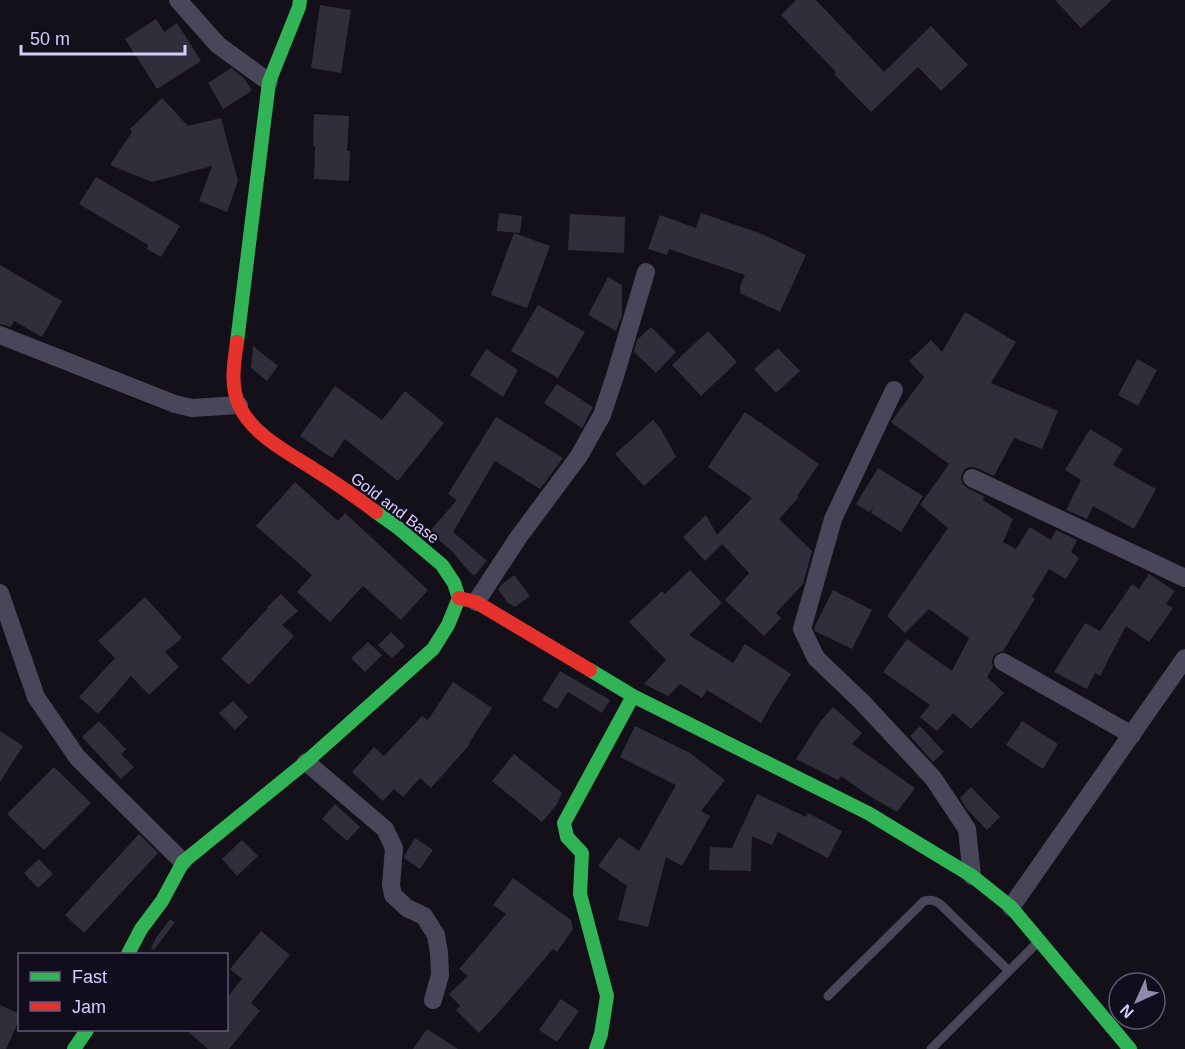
<svg xmlns="http://www.w3.org/2000/svg" width="1185" height="1049" font-family="Arial,sans-serif">
  <style>
    .building { fill: #312e3c }
    .lines { fill: none; stroke-linecap: round; stroke-linejoin: round }
    .lane { stroke: #494659; stroke-width: 9 }
    .street { stroke: #494659; stroke-width: 18 }
    .fast { stroke: #30b455; stroke-width: 14 }
    .jam { stroke: #e5322d; stroke-width: 14 }
    .labels { text-anchor: middle; dominant-baseline: central; stroke-width: 4.5; stroke-linejoin: round; paint-order: stroke }
    .street-label { font-size: 16px; fill: #d7ccfb; stroke: #110d1d }
  </style>
  <rect width="100%" height="100%" fill="#13101a"/>
  <path class="building" d="M 796,0 L 816,0 L 884,72 L 931,26 L 968,65 L 941,91 L 918,67 L 871,112 L 834,74 L 836,72 L 781,15 Z
    M 1055,0 L 1112,0 L 1081,28 Z
    M 320,5 L 351,10 L 341,73 L 311,68 Z
    M 156,19 L 164,32 L 177,23 L 201,61 L 157,89 L 125,39 Z
    M 231,68 L 244,78 L 251,89 L 250,92 L 223,109 L 208,83 Z
    M 162,98 L 188,126 L 221,118 L 238,181 L 227,212 L 199,201 L 212,166 L 152,182 L 110,165 L 132,132 L 130,129 Z
    M 314,114 L 349,116 L 347,151 L 350,151 L 349,181 L 314,179 L 315,146 L 313,146 Z
    M 96,177 L 180,226 L 161,257 L 147,249 L 148,245 L 79,204 Z
    M 499,213 L 522,216 L 520,233 L 497,231 Z
    M 701,213 L 762,234 L 806,255 L 780,312 L 740,293 L 740,286 L 745,275 L 669,249 L 667,255 L 648,249 L 660,215 L 696,228 Z
    M 570,214 L 625,217 L 624,253 L 568,250 Z
    M 514,233 L 550,246 L 527,308 L 491,295 Z
    M 0,265 L 62,301 L 42,337 L 14,321 L 11,327 L 0,324 Z
    M 608,277 L 622,285 L 622,315 L 616,331 L 588,315 Z
    M 538,305 L 585,332 L 558,378 L 511,351 Z
    M 965,312 L 1016,342 L 991,383 L 1058,411 L 1042,449 L 1014,438 L 994,476 L 977,468 L 970,467 L 965,469 L 962,474 L 961,478 L 963,484 L 967,488 L 984,496 L 983,500 L 1013,519 L 1003,542 L 1016,549 L 1030,527 L 1051,540 L 1056,530 L 1077,540 L 1071,552 L 1079,558 L 1066,579 L 1049,569 L 1032,597 L 1035,599 L 1003,651 L 997,653 L 993,657 L 992,662 L 993,667 L 987,677 L 1004,693 L 971,729 L 953,713 L 937,731 L 920,717 L 930,705 L 883,672 L 907,639 L 952,671 L 969,638 L 929,609 L 905,633 L 887,616 L 948,528 L 920,505 L 949,464 L 891,422 L 924,377 L 909,361 L 931,340 L 942,352 Z
    M 651,327 L 676,352 L 656,373 L 634,352 L 637,340 Z
    M 708,331 L 737,362 L 701,396 L 672,365 Z
    M 253,346 L 278,366 L 267,381 L 251,368 Z
    M 778,348 L 800,371 L 776,393 L 754,369 Z
    M 486,349 L 518,370 L 503,397 L 470,375 Z
    M 1137,359 L 1157,370 L 1138,406 L 1118,395 Z
    M 557,384 L 593,407 L 582,428 L 544,403 Z
    M 335,386 L 382,420 L 405,391 L 444,423 L 398,481 L 345,439 L 332,458 L 300,436 Z
    M 745,412 L 819,464 L 797,496 L 799,497 L 779,519 L 812,551 L 803,584 L 776,613 L 781,618 L 764,636 L 725,600 L 749,573 L 722,544 L 705,561 L 683,537 L 706,515 L 717,535 L 752,498 L 708,467 Z
    M 496,417 L 563,458 L 540,489 L 495,461 L 453,532 L 487,561 L 474,576 L 464,566 L 453,552 L 429,532 L 457,500 L 448,494 Z
    M 653,420 L 661,429 L 676,457 L 644,486 L 615,454 Z
    M 1090,429 L 1123,449 L 1113,465 L 1156,489 L 1134,529 L 1093,506 L 1087,519 L 1066,510 L 1081,480 L 1065,470 Z
    M 878,468 L 923,496 L 901,532 L 871,513 L 874,507 L 869,512 L 856,504 Z
    M 295,482 L 338,521 L 345,513 L 428,590 L 401,620 L 363,586 L 330,622 L 297,592 L 312,575 L 256,526 Z
    M 690,570 L 722,603 L 689,635 L 733,663 L 745,644 L 791,674 L 772,703 L 761,723 L 707,690 L 702,698 L 680,684 L 668,696 L 644,684 L 666,660 L 629,622 L 662,591 L 665,594 Z
    M 1149,574 L 1175,591 L 1166,604 L 1173,608 L 1149,642 L 1126,626 L 1100,676 L 1095,673 L 1087,689 L 1054,672 L 1085,623 L 1100,631 L 1132,584 L 1139,589 Z
    M 514,575 L 530,596 L 515,607 L 508,603 L 498,589 L 501,585 Z
    M 833,590 L 872,610 L 852,649 L 815,631 L 814,628 Z
    M 281,594 L 298,611 L 282,625 L 294,636 L 249,685 L 221,659 L 268,608 L 267,607 Z
    M 145,597 L 182,638 L 165,652 L 179,667 L 149,695 L 131,676 L 98,714 L 79,697 L 115,658 L 98,641 Z
    M 391,632 L 405,646 L 392,658 L 378,645 Z
    M 368,642 L 382,655 L 365,672 L 351,658 Z
    M 560,671 L 610,700 L 602,713 L 568,692 L 557,709 L 542,700 Z
    M 453,682 L 492,708 L 469,743 L 470,744 L 431,788 L 420,778 L 403,797 L 394,789 L 383,801 L 352,772 L 374,747 L 384,756 L 422,716 L 428,720 Z
    M 233,701 L 248,717 L 235,730 L 219,713 Z
    M 833,707 L 862,733 L 852,744 L 915,788 L 897,812 L 868,795 L 841,776 L 838,780 L 796,759 L 820,722 Z
    M 99,721 L 126,749 L 121,754 L 134,767 L 121,779 L 82,737 Z
    M 1022,721 L 1058,744 L 1043,769 L 1006,745 Z
    M 635,726 L 690,753 L 725,780 L 701,811 L 710,816 L 682,866 L 666,857 L 648,927 L 618,920 L 627,886 L 598,866 L 619,837 L 639,851 L 676,785 L 620,757 Z
    M 920,726 L 944,752 L 933,762 L 910,736 Z
    M 0,731 L 23,746 L 0,782 Z
    M 514,754 L 562,793 L 557,804 L 542,822 L 492,781 Z
    M 54,767 L 91,803 L 44,850 L 7,814 Z
    M 971,787 L 1000,817 L 987,830 L 966,808 L 960,798 Z
    M 757,794 L 806,817 L 808,813 L 842,831 L 828,858 L 778,832 L 772,845 L 752,836 L 751,871 L 709,870 L 710,847 L 732,848 Z
    M 335,804 L 360,827 L 347,841 L 322,819 Z
    M 139,834 L 158,853 L 84,933 L 65,915 Z
    M 415,838 L 433,850 L 420,869 L 404,858 L 405,855 Z
    M 242,840 L 258,856 L 237,876 L 222,859 Z
    M 39,859 L 53,874 L 38,888 L 24,873 Z
    M 513,878 L 571,920 L 573,929 L 557,952 L 553,949 L 499,1012 L 479,1033 L 456,1010 L 460,1006 L 449,994 L 468,976 L 459,969 L 506,914 L 493,905 Z
    M 170,919 L 175,922 L 154,950 L 151,948 L 156,938 Z
    M 261,931 L 290,955 L 251,1003 L 260,1011 L 229,1049 L 208,1049 L 185,1029 L 226,1029 L 226,999 L 242,979 L 230,969 Z
    M 561,999 L 579,1011 L 557,1042 L 539,1030 Z
    M 0,1005 L 20,1014 L 20,1018 L 6,1049 L 0,1049 Z
    M 427,1029 L 458,1049 L 413,1049 Z"/>
  <g class="lines">
    <path class="lane" d="M 828,996 L 924,901 C 931,899 935,900 940,904 L 1009,971
      M 931,1049 L 1037,943"/>
    <path class="street" d="M 178,0 L 218,45 L 269,82
      M 0,335 L 175,404 L 192,408 L 239,405
      M 894,390 L 833,519 L 802,629 L 816,658 L 862,702 L 933,778 L 967,829 L 972,876
      M 972,478 L 1185,578
      M 0,593 L 36,697 L 77,757 L 183,862
      M 476,602 L 518,538 L 579,456 L 602,415 L 615,376 L 646,272
      M 1003,662 L 1132,735
      M 306,762 L 385,829 L 394,848 L 391,885 L 393,895 L 407,908 L 424,916 L 436,935 L 439,953 L 440,975 L 433,1000
      M 1011,907 L 1185,658"/>
    <path class="fast" d="M 237,342 L 269,82 L 299,7 L 300,0
      M 590,670 L 633,696 L 868,813 L 972,876 L 1011,907 L 1130,1049
      M 128,954 L 141,929 L 162,901 L 183,862 L 306,762 L 433,649 L 448,625 L 459,598 L 454,583 L 442,565 L 397,527 L 376,512
      M 74,1049 L 87,1030
      M 596,1049 L 601,1034 L 607,996 L 580,894 L 582,853 L 567,837 L 564,823 L 633,696"/>
    <path class="jam" d="M 237,342 C 234,363 230,385 239,405 C 252,435 289,453 315,470 C 336,483 356,497 376,512
      M 459,598 L 476,602 L 590,670"/>
  </g>
  <g class="labels">
    <g class="street-label">
      <text transform="translate(395 508) rotate(37)">Gold and Base</text>
    </g>
  </g>
  <rect x="18" y="953" width="210" height="78" fill="#110d1d" stroke="#605976" stroke-width="1.5"/>
  <rect x="30" y="972" width="30" height="9" fill="#30b455" stroke="#605976" stroke-width="1.5"/>
  <text x="72" y="983" font-size="18" fill="#d7ccfb">Fast</text>
  <rect x="30" y="1002" width="30" height="9" fill="#e5322d" stroke="#605976" stroke-width="1.5"/>
  <text x="72" y="1013" font-size="18" fill="#d7ccfb">Jam</text>
  <g transform="translate(1137 1001) rotate(225)"><circle r="28" fill="#110d1d" stroke="#605976" stroke-width="1.5"/>
  <path d="M0-4.5L10 22L0 15L-10 22Z" fill="#928aac"/>
  <text y="-9" font-size="16" font-weight="bold" text-anchor="middle" fill="#d7ccfb">N</text>
  </g>
  <path d="M21 45v9h164v-9" fill="none" stroke="#d7ccfb" stroke-width="3"/>
  <text x="30" y="45" font-size="18" fill="#d7ccfb" stroke="#110d1d" stroke-width="4.5" paint-order="stroke">50 m</text>
</svg>
